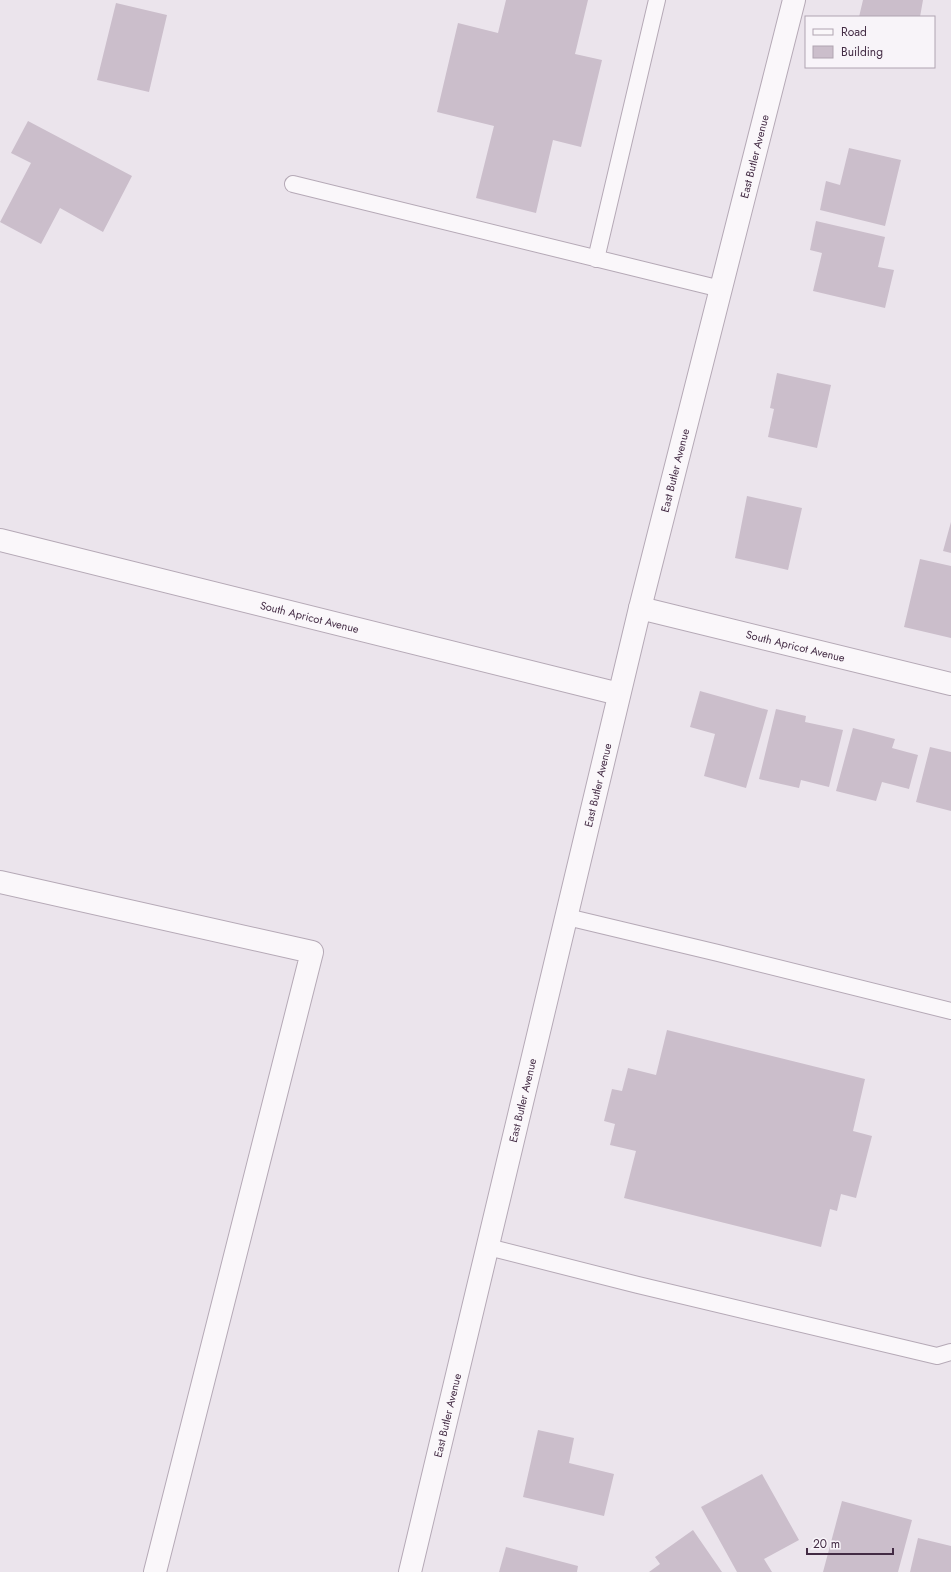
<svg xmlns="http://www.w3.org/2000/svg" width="951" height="1572" font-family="Jost,sans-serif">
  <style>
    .building { fill: #cbbecb }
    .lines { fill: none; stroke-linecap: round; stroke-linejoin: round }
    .service-casing { stroke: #b5a9b6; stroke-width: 18 }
    .minor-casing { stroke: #b5a9b6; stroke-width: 24 }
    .tertiary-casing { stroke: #b5a9b6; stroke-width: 24 }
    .service { stroke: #faf7fa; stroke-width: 16 }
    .minor { stroke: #faf7fa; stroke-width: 22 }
    .tertiary { stroke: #faf7fa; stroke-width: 22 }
    .labels { text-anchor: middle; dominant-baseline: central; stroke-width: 4; stroke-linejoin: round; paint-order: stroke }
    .street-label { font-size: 11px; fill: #432b44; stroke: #f8f4f9 }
  </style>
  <rect width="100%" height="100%" fill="#ebe4ec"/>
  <path class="building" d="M 506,0 L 588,0 L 575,54 L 602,60 L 581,147 L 553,140 L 536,213 L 476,198 L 494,126 L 437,112 L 458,23 L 498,33 Z
    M 863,0 L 923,0 L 920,17 L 859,17 Z
    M 116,3 L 167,15 L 149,92 L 97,80 Z
    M 28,121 L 132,176 L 103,232 L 60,208 L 41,244 L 0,222 L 31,163 L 11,153 Z
    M 849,148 L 901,160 L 885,226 L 820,210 L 826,181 L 840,185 Z
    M 816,221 L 885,237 L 878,267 L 894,270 L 885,308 L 813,291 L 822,253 L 810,250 Z
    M 777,373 L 831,385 L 817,448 L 768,437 L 774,409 L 770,408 Z
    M 747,496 L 802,508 L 788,570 L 735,558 Z
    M 951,522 L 951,553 L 943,551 Z
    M 920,559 L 951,566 L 951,638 L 904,627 Z
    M 700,691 L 768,710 L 746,788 L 704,776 L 715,734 L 690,727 Z
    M 776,709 L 806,716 L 805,722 L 843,730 L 829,787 L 801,780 L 799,788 L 759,779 Z
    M 853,728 L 895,739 L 892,748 L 918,755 L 909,789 L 882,782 L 876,801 L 836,791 Z
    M 930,747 L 951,752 L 951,811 L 916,802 Z
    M 667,1030 L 865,1079 L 853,1131 L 872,1136 L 856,1198 L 841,1194 L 837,1211 L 830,1209 L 821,1247 L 624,1198 L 636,1151 L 610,1145 L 615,1124 L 604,1121 L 612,1089 L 622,1091 L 628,1068 L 656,1075 Z
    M 538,1430 L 574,1438 L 569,1463 L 614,1474 L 604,1516 L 523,1497 Z
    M 762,1474 L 799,1540 L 764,1559 L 772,1572 L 737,1572 L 701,1507 Z
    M 842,1501 L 912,1520 L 898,1572 L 823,1572 Z
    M 693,1530 L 722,1572 L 649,1572 L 660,1564 L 655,1557 Z
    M 918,1538 L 951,1546 L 951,1572 L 910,1572 Z
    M 506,1547 L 578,1566 L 577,1572 L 499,1572 Z"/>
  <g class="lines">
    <defs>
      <path id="service" d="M 293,184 L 721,289
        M 596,259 L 657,0
        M 567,917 L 718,953 L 951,1011
        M 488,1247 L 638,1285 L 937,1356 L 951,1352"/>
      <g id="minor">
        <path id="s1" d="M 0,540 L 619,694"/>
        <path id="s2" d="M 640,608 L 951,684"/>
        <path d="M 0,882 L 312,952 L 155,1572"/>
      </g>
      <g id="tertiary">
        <path id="s3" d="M 410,1572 L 640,608 L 794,0"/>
      </g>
    </defs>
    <use href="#service" class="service-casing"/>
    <use href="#minor" class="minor-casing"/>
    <use href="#tertiary" class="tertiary-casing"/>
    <use href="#service" class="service"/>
    <use href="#minor" class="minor"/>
    <use href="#tertiary" class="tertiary"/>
  </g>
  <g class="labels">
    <g class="street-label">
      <text stroke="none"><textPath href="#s3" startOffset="1457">East Butler Avenue</textPath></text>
      <text stroke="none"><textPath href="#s3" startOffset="1133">East Butler Avenue</textPath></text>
      <text stroke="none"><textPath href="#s1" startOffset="319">South Apricot Avenue</textPath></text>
      <text stroke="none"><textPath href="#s2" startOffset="160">South Apricot Avenue</textPath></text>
      <text stroke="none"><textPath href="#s3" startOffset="809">East Butler Avenue</textPath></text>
      <text stroke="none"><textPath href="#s3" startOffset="485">East Butler Avenue</textPath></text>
      <text stroke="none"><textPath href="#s3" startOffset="161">East Butler Avenue</textPath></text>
    </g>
  </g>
  <rect x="805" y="16" width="130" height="52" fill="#f8f4f9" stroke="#b0a4b1"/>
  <rect x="813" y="29" width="20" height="6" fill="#faf7fa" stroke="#b0a4b1"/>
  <text x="841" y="36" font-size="12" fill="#432b44">Road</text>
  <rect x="813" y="46" width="20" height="12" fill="#cbbecb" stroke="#b0a4b1"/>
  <text x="841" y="56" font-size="12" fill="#432b44">Building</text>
  <path d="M807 1548v6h86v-6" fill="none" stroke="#432b44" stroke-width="2"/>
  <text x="813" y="1548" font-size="12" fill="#432b44" stroke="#f8f4f9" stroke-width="3" paint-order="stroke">20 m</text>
</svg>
